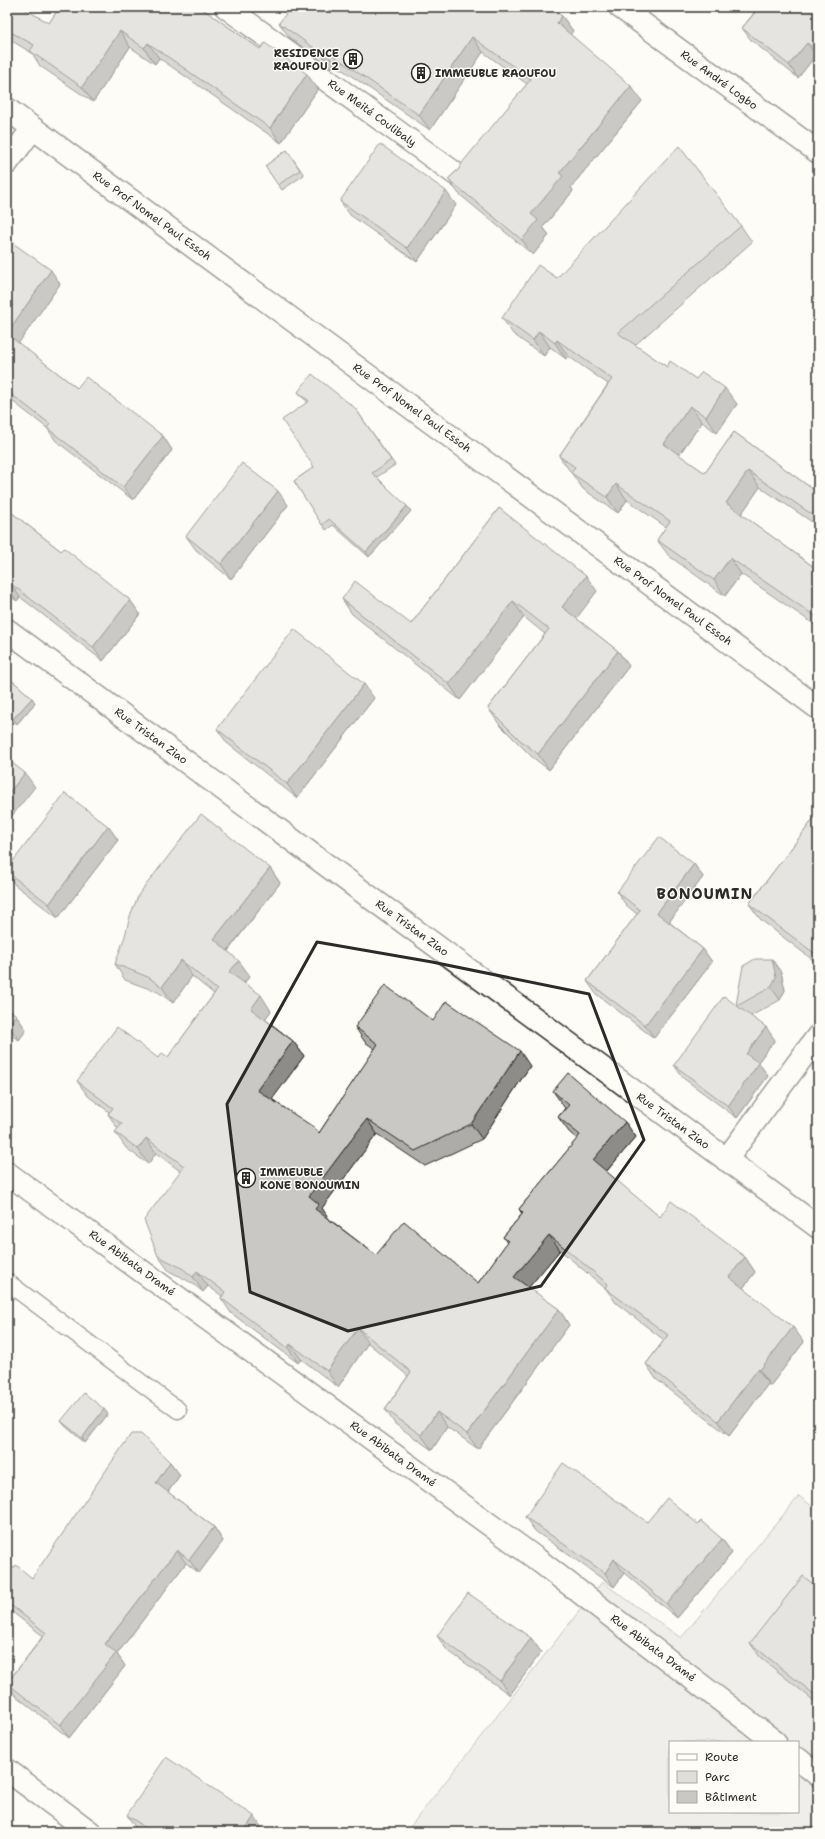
<svg xmlns="http://www.w3.org/2000/svg" width="825" height="1839" font-family="'Shantell Sans',sans-serif">
  <style>
    .green { fill: #dfdeda; stroke: #858482; fill-rule: evenodd }
    .lines { fill: none; stroke-linecap: round; stroke-linejoin: round }
    .lane-casing { stroke: #2b2b2b; stroke-width: 19 }
    .street-casing { stroke: #2b2b2b; stroke-width: 25 }
    .lane { stroke: #fdfcf7; stroke-width: 16 }
    .street { stroke: #fdfcf7; stroke-width: 22 }
    .wall { fill: #adaca9; stroke: #2b2b2b }
    .shaded-wall { fill: #8d8c89; stroke: #2b2b2b }
    .building { fill: #c9c8c4; stroke: #2b2b2b }
    .marked { fill: none; stroke: #2b2b2b; stroke-width: 3; stroke-linejoin: round }
    .labels { text-anchor: middle; dominant-baseline: central; stroke-width: 3; stroke-linejoin: round; paint-order: stroke }
    .poi-label { font-size: 11px; font-weight: bold; fill: #2b2b2b; stroke: #fdfcf7; text-anchor: start }
    .street-label { font-size: 11px; fill: #2b2b2b; stroke: #fdfcf7 }
    .district-label { font-size: 15px; font-weight: bold; letter-spacing: 1px; fill: #2b2b2b; stroke: #fdfcf7 }
  </style>
  <rect width="100%" height="100%" fill="#fdfcf7"/>
  <filter id="ink" filterUnits="userSpaceOnUse"><feTurbulence type="fractalNoise" baseFrequency=".025" numOctaves="2"/><feDisplacementMap in="SourceGraphic" scale="8" xChannelSelector="R" yChannelSelector="G"/><feConvolveMatrix kernelMatrix="1 2 1 2 8 2 1 2 1" color-interpolation-filters="sRGB"/></filter>
  <g filter="url(#ink)">
    <path class="green" d="M 799,1496 L 818,1511 L 818,1832 L 406,1832 L 602,1582 L 681,1638 ZM 670,1742 L 798,1742 L 798,1812 L 670,1812 Z"/>
    <g class="lines">
      <defs>
        <path id="lane" d="M 7,1282 L 178,1410"/>
        <path id="street" d="M 226,7 L 460,177
          M 620,7 L 818,152
          M 7,109 L 818,708
          M 7,163 L 33,128
          M 7,630 L 818,1227
          M 726,1160 L 818,1036
          M 7,1173 L 534,1557 L 775,1742
          M 798,1759 L 818,1775
          M 7,1770 L 90,1832"/>
      </defs>
      <use href="#lane" class="lane-casing"/>
      <use href="#street" class="street-casing"/>
      <use href="#lane" class="lane"/>
      <use href="#street" class="street"/>
    </g>
    <path class="wall" d="M 7,7 L 49,23 L 60,7 L 206,7 L 204,10 L 318,89 L 281,143 L 159,58 L 155,64 L 130,47 L 93,102 L 40,66 L 32,53 L 7,38 Z
      M 747,7 L 818,7 L 818,57 L 816,55 L 798,78 L 751,40 L 742,28 L 754,13 Z
      M 562,16 L 573,31 L 570,34 L 642,101 L 571,187 L 573,191 L 543,227 L 549,235 L 533,255 L 459,194 L 448,179 L 459,169 L 527,84 L 483,52 L 430,130 L 334,64 L 332,68 L 290,38 L 279,23 Z
      M 287,150 L 304,175 L 282,190 L 265,166 Z
      M 340,201 L 456,205 L 417,262 L 350,215 Z
      M 741,226 L 752,242 L 635,345 L 667,367 L 696,379 L 737,404 L 717,433 L 702,422 L 679,455 L 705,473 L 734,432 L 818,493 L 818,526 L 760,487 L 741,514 L 818,570 L 818,627 L 741,574 L 725,596 L 669,556 L 657,540 L 666,527 L 627,500 L 618,513 L 583,489 L 559,456 L 608,384 L 568,356 L 566,359 L 550,347 L 544,356 L 513,334 L 502,318 L 557,278 Z
      M 7,239 L 60,284 L 18,343 L 77,388 L 163,436 L 172,450 L 133,500 L 56,441 L 47,428 L 7,397 Z
      M 818,332 L 818,346 L 813,338 Z
      M 298,392 L 355,408 L 395,465 L 377,477 L 411,511 L 369,557 L 333,525 L 326,530 L 294,481 L 314,467 L 308,402 L 302,397 Z
      M 288,505 L 231,579 L 196,550 L 186,536 Z
      M 499,508 L 597,591 L 576,618 L 618,651 L 629,666 L 549,770 L 531,756 L 499,724 L 488,708 L 545,634 L 524,617 L 460,700 L 352,614 L 342,599 L 411,624 Z
      M 7,509 L 61,551 L 130,600 L 140,614 L 103,661 L 20,597 L 17,601 L 7,594 Z
      M 7,676 L 32,698 L 35,703 L 17,724 L 7,716 Z
      M 374,698 L 297,798 L 227,743 L 217,729 Z
      M 818,813 L 818,964 L 761,920 L 749,904 Z
      M 108,826 L 118,840 L 58,918 L 15,885 L 7,873 L 7,869 Z
      M 694,864 L 703,877 L 669,922 L 703,949 L 712,962 L 654,1038 L 596,994 L 587,981 L 637,914 L 626,905 L 617,892 Z
      M 270,868 L 280,883 L 228,951 L 250,976 L 244,983 L 271,1011 L 265,1019 L 293,1041 L 304,1056 L 272,1099 L 319,1133 L 375,1049 L 365,1042 L 355,1027 L 433,1021 L 530,1066 L 482,1139 L 425,1166 L 377,1134 L 322,1208 L 329,1219 L 376,1255 L 478,1283 L 507,1243 L 503,1237 L 522,1214 L 519,1209 L 577,1139 L 569,1132 L 558,1117 L 565,1108 L 564,1107 L 553,1091 L 625,1122 L 636,1137 L 606,1172 L 660,1217 L 745,1257 L 755,1272 L 743,1288 L 804,1342 L 770,1386 L 768,1384 L 729,1436 L 656,1379 L 646,1364 L 664,1340 L 616,1303 L 606,1289 L 560,1250 L 528,1288 L 559,1309 L 569,1325 L 478,1449 L 447,1427 L 432,1450 L 395,1424 L 385,1409 L 408,1376 L 368,1343 L 338,1387 L 301,1359 L 298,1363 L 231,1313 L 221,1298 L 222,1296 L 208,1286 L 203,1292 L 192,1283 L 169,1271 L 158,1256 L 180,1171 L 156,1153 L 148,1164 L 126,1148 L 115,1132 L 118,1129 L 108,1114 L 109,1112 L 88,1096 L 77,1081 L 158,1058 L 168,1057 L 214,994 L 192,976 L 173,1003 L 158,992 L 125,980 L 115,964 Z
      M 781,972 L 785,990 L 780,1000 L 751,1016 L 775,1040 L 758,1062 L 768,1076 L 737,1118 L 683,1078 L 674,1065 L 736,1005 Z
      M 7,1008 L 16,1015 L 26,1030 L 19,1040 L 7,1033 Z
      M 108,1414 L 85,1443 L 65,1426 L 61,1421 Z
      M 170,1462 L 180,1475 L 168,1492 L 214,1527 L 223,1541 L 199,1573 L 186,1563 L 117,1654 L 125,1666 L 69,1738 L 16,1696 L 7,1683 L 43,1636 L 7,1608 L 7,1563 L 14,1568 L 32,1578 Z
      M 525,1517 L 698,1524 L 722,1539 L 732,1553 L 677,1618 L 624,1573 L 614,1587 L 535,1531 Z
      M 818,1588 L 818,1704 L 760,1657 L 750,1643 Z
      M 437,1636 L 531,1638 L 541,1652 L 510,1695 L 447,1650 Z
      M 127,1815 L 264,1831 L 263,1832 L 140,1832 L 137,1830 Z"/>
    <path class="shaded-wall" d="M 194,7 L 206,7 L 200,15 Z
      M 562,16 L 573,31 L 568,38 L 557,23 Z
      M 120,31 L 130,47 L 93,102 L 82,87 Z
      M 472,37 L 483,52 L 430,130 L 419,115 Z
      M 148,43 L 159,58 L 155,64 L 144,48 Z
      M 807,43 L 816,55 L 798,78 L 789,65 Z
      M 324,49 L 334,64 L 332,68 L 321,53 Z
      M 307,74 L 318,89 L 281,143 L 270,128 Z
      M 631,86 L 642,101 L 571,187 L 573,191 L 543,227 L 549,235 L 533,255 L 522,240 L 531,214 L 559,173 Z
      M 446,191 L 456,205 L 417,262 L 407,248 Z
      M 51,270 L 60,284 L 16,347 L 7,334 L 7,333 Z
      M 539,331 L 550,347 L 544,356 L 533,340 Z
      M 557,340 L 568,356 L 566,359 L 555,343 Z
      M 725,388 L 737,404 L 717,433 L 706,417 Z
      M 690,406 L 702,422 L 675,460 L 664,444 Z
      M 163,436 L 172,450 L 133,500 L 123,487 Z
      M 748,471 L 760,487 L 738,519 L 726,503 Z
      M 616,484 L 627,500 L 618,513 L 607,497 Z
      M 278,491 L 288,505 L 231,579 L 221,564 Z
      M 407,506 L 411,511 L 369,557 L 366,552 Z
      M 818,508 L 818,521 L 813,515 Z
      M 730,558 L 741,574 L 725,596 L 714,580 Z
      M 586,576 L 597,591 L 573,623 L 562,607 Z
      M 10,583 L 20,597 L 17,601 L 7,587 Z
      M 130,600 L 140,614 L 103,661 L 93,647 Z
      M 513,601 L 524,617 L 460,700 L 449,684 Z
      M 618,651 L 629,666 L 549,770 L 538,754 Z
      M 364,684 L 374,698 L 297,798 L 287,784 Z
      M 32,698 L 35,703 L 17,724 L 13,719 Z
      M 25,773 L 35,787 L 7,822 L 7,795 Z
      M 108,826 L 118,840 L 58,918 L 49,904 Z
      M 694,864 L 703,877 L 666,926 L 657,913 Z
      M 270,868 L 280,883 L 225,954 L 214,939 Z
      M 703,949 L 712,962 L 654,1038 L 645,1025 Z
      M 772,959 L 781,972 L 785,990 L 780,1000 L 771,987 Z
      M 181,960 L 192,976 L 173,1003 L 162,987 Z
      M 239,961 L 250,976 L 240,987 L 229,972 Z
      M 261,995 L 271,1011 L 261,1024 L 251,1009 Z
      M 16,1015 L 26,1030 L 19,1040 L 8,1025 Z
      M 766,1027 L 775,1040 L 755,1066 L 746,1054 Z
      M 293,1041 L 304,1056 L 268,1105 L 257,1090 Z
      M 520,1051 L 530,1066 L 482,1139 L 471,1124 Z
      M 759,1063 L 768,1076 L 737,1118 L 728,1106 Z
      M 367,1119 L 377,1134 L 322,1208 L 329,1219 L 326,1224 L 315,1209 L 309,1196 Z
      M 625,1122 L 636,1137 L 603,1175 L 593,1160 Z
      M 146,1138 L 156,1153 L 148,1164 L 138,1149 Z
      M 549,1235 L 560,1250 L 525,1292 L 514,1277 Z
      M 745,1257 L 755,1272 L 740,1292 L 729,1277 Z
      M 197,1271 L 208,1286 L 203,1292 L 193,1277 Z
      M 559,1309 L 569,1325 L 478,1449 L 467,1434 Z
      M 793,1327 L 804,1342 L 770,1386 L 760,1370 Z
      M 358,1328 L 368,1343 L 338,1387 L 327,1371 Z
      M 290,1344 L 301,1359 L 298,1363 L 288,1348 Z
      M 758,1369 L 768,1384 L 729,1436 L 718,1421 Z
      M 104,1409 L 108,1414 L 85,1443 L 82,1438 Z
      M 437,1412 L 447,1427 L 432,1450 L 421,1435 Z
      M 170,1462 L 180,1475 L 165,1496 L 156,1483 Z
      M 214,1527 L 223,1541 L 199,1573 L 189,1560 Z
      M 722,1539 L 732,1553 L 677,1618 L 667,1604 Z
      M 177,1550 L 186,1563 L 117,1654 L 125,1666 L 69,1738 L 60,1725 L 105,1644 Z
      M 614,1559 L 624,1573 L 614,1587 L 605,1573 Z
      M 531,1638 L 541,1652 L 510,1695 L 500,1681 Z
      M 818,1691 L 818,1700 L 815,1695 Z
      M 254,1816 L 264,1831 L 263,1832 L 244,1832 Z"/>
    <path class="building" d="M 7,7 L 21,7 L 49,23 L 60,7 L 200,7 L 260,49 L 265,43 L 307,74 L 270,128 L 148,43 L 144,48 L 120,31 L 82,87 L 30,51 L 34,45 L 7,30 Z
      M 291,7 L 549,7 L 562,16 L 557,23 L 631,86 L 559,173 L 563,176 L 531,214 L 538,220 L 522,240 L 448,179 L 459,169 L 462,163 L 531,79 L 472,37 L 419,115 L 324,49 L 321,53 L 279,23 Z
      M 753,7 L 818,7 L 818,51 L 807,43 L 789,65 L 742,28 L 757,10 Z
      M 380,144 L 446,191 L 407,248 L 340,201 Z
      M 679,146 L 741,226 L 618,333 L 667,367 L 670,361 L 696,379 L 702,372 L 725,388 L 706,417 L 690,406 L 664,444 L 705,473 L 734,432 L 818,493 L 818,508 L 813,515 L 748,471 L 726,503 L 818,570 L 818,618 L 730,558 L 714,580 L 657,540 L 670,521 L 616,484 L 607,497 L 571,473 L 575,467 L 559,456 L 612,379 L 557,340 L 555,343 L 539,331 L 533,340 L 502,318 L 538,265 L 557,278 Z
      M 287,150 L 300,170 L 278,185 L 265,166 Z
      M 7,239 L 51,270 L 7,333 Z
      M 818,332 L 818,342 L 813,338 Z
      M 7,334 L 77,388 L 86,377 L 163,436 L 123,487 L 47,428 L 50,424 L 7,391 Z
      M 312,374 L 355,408 L 391,460 L 372,473 L 407,506 L 366,552 L 329,519 L 322,525 L 294,481 L 314,467 L 282,420 L 309,401 L 298,392 Z
      M 242,463 L 278,491 L 221,564 L 186,536 Z
      M 499,508 L 586,576 L 562,607 L 618,651 L 538,754 L 520,740 L 488,708 L 549,629 L 513,601 L 449,684 L 342,599 L 355,581 L 411,624 Z
      M 7,509 L 61,551 L 64,548 L 130,600 L 93,647 L 10,583 L 7,587 Z
      M 294,629 L 364,684 L 287,784 L 217,729 Z
      M 7,676 L 32,698 L 13,719 L 7,714 Z
      M 7,759 L 25,773 L 7,795 Z
      M 65,793 L 108,826 L 49,904 L 7,872 L 7,869 Z
      M 818,813 L 818,956 L 749,904 Z
      M 201,814 L 270,868 L 214,939 L 239,961 L 229,972 L 261,995 L 251,1009 L 293,1041 L 257,1090 L 315,1128 L 319,1133 L 378,1044 L 355,1027 L 385,985 L 433,1021 L 446,1001 L 520,1051 L 471,1124 L 415,1151 L 367,1119 L 309,1196 L 319,1204 L 315,1209 L 376,1255 L 404,1221 L 478,1283 L 508,1241 L 503,1237 L 523,1213 L 519,1209 L 580,1135 L 558,1117 L 569,1105 L 553,1091 L 568,1073 L 625,1122 L 593,1160 L 660,1217 L 671,1201 L 745,1257 L 729,1277 L 793,1327 L 760,1370 L 758,1369 L 718,1421 L 646,1364 L 668,1335 L 605,1288 L 608,1284 L 549,1235 L 514,1277 L 559,1309 L 467,1434 L 437,1412 L 421,1435 L 385,1409 L 411,1372 L 358,1328 L 327,1371 L 290,1344 L 288,1348 L 221,1298 L 225,1292 L 197,1271 L 193,1277 L 182,1268 L 158,1256 L 144,1220 L 184,1166 L 146,1138 L 138,1149 L 115,1132 L 122,1124 L 108,1114 L 113,1108 L 77,1081 L 117,1027 L 158,1058 L 162,1053 L 168,1057 L 217,990 L 181,960 L 162,987 L 148,977 L 115,964 L 125,936 L 130,916 L 139,894 Z
      M 659,837 L 694,864 L 657,913 L 703,949 L 645,1025 L 587,981 L 640,910 L 617,892 Z
      M 755,959 L 772,959 L 776,977 L 771,987 L 737,1006 L 766,1027 L 746,1054 L 759,1063 L 728,1106 L 674,1065 L 724,996 L 736,1005 L 743,966 Z
      M 7,1008 L 16,1015 L 8,1025 L 7,1025 Z
      M 84,1393 L 104,1409 L 82,1438 L 61,1421 Z
      M 131,1434 L 141,1434 L 170,1462 L 156,1483 L 214,1527 L 189,1560 L 177,1550 L 105,1644 L 116,1653 L 60,1725 L 7,1683 L 46,1633 L 7,1602 L 7,1563 L 14,1568 L 16,1565 L 32,1578 Z
      M 563,1463 L 647,1522 L 667,1498 L 698,1524 L 701,1521 L 722,1539 L 667,1604 L 614,1559 L 605,1573 L 525,1517 Z
      M 803,1576 L 818,1588 L 818,1691 L 815,1695 L 750,1643 Z
      M 468,1593 L 531,1638 L 500,1681 L 437,1636 Z
      M 166,1757 L 254,1816 L 244,1832 L 152,1832 L 127,1815 Z"/>
  </g>
  <path d="M0 0H825V1839H0ZM 317,942 L 432,962 L 589,994 L 644,1140 L 541,1286 L 348,1331 L 250,1292 L 227,1104 Z" fill="#fdfcf7" fill-opacity=".55" fill-rule="evenodd"/>
  <path class="marked" d="M 317,942 L 432,962 L 589,994 L 644,1140 L 541,1286 L 348,1331 L 250,1292 L 227,1104 Z"/>
  <defs>
    <symbol id="building-ring" viewBox="-11 -11 22 22"><circle r="9.5" fill="#fdfcf7" stroke="#2b2b2b" stroke-width="1.5"/><path d="M-4-6H4V6H1V3H-1V6H-4ZM-2.5-4.3h1.7v1.8h-1.7ZM.8-4.3h1.7v1.8H.8ZM-2.5-1h1.7V.8h-1.7ZM.8-1h1.7V.8H.8Z" fill="#2b2b2b"/></symbol>
  </defs>
  <g fill-rule="evenodd">
    <use href="#building-ring" x="342" y="48" width="22" height="22"/>
    <use href="#building-ring" x="410" y="62" width="22" height="22"/>
    <use href="#building-ring" x="235" y="1167" width="22" height="22"/>
  </g>
  <g class="labels">
    <g class="poi-label">
      <text x="339" y="53" text-anchor="end">RESIDENCE<tspan x="339" dy="13">RAOUFOU 2</tspan></text>
      <text x="435" y="73">IMMEUBLE RAOUFOU</text>
      <text x="260" y="1172">IMMEUBLE<tspan x="260" dy="13">KONE BONOUMIN</tspan></text>
    </g>
    <g class="street-label">
      <text transform="translate(719 80) rotate(36)">Rue André Logbo</text>
      <text transform="translate(372 113) rotate(36)">Rue Meité Coulibaly</text>
      <text transform="translate(152 216) rotate(36)">Rue Prof Nomel Paul Essoh</text>
      <text transform="translate(412 408) rotate(36)">Rue Prof Nomel Paul Essoh</text>
      <text transform="translate(673 601) rotate(36)">Rue Prof Nomel Paul Essoh</text>
      <text transform="translate(151 736) rotate(36)">Rue Tristan Ziao</text>
      <text transform="translate(412 928) rotate(36)">Rue Tristan Ziao</text>
      <text transform="translate(673 1121) rotate(36)">Rue Tristan Ziao</text>
      <text transform="translate(132 1263) rotate(36)">Rue Abibata Dramé</text>
      <text transform="translate(393 1454) rotate(36)">Rue Abibata Dramé</text>
      <text transform="translate(653 1648) rotate(37)">Rue Abibata Dramé</text>
    </g>
    <g class="district-label">
      <text x="705" y="894">BONOUMIN</text>
    </g>
  </g>
  <rect width="825" height="1839" fill="none" stroke="#fdfcf7" stroke-width="24"/>
  <rect x="12" y="12" width="801" height="1815" fill="none" stroke="#2b2b2b" stroke-width="1.5" filter="url(#ink)"/>
  <rect x="669" y="1741" width="130" height="72" fill="#fdfcf7" stroke="#a9a8a5"/>
  <rect x="677" y="1754" width="20" height="6" fill="#fdfcf7" stroke="#a9a8a5"/>
  <text x="705" y="1761" font-size="12" fill="#2b2b2b">Route</text>
  <rect x="677" y="1771" width="20" height="12" fill="#dfdeda" stroke="#a9a8a5"/>
  <text x="705" y="1781" font-size="12" fill="#2b2b2b">Parc</text>
  <rect x="677" y="1791" width="20" height="12" fill="#c9c8c4" stroke="#a9a8a5"/>
  <text x="705" y="1801" font-size="12" fill="#2b2b2b">Bâtiment</text>
</svg>
